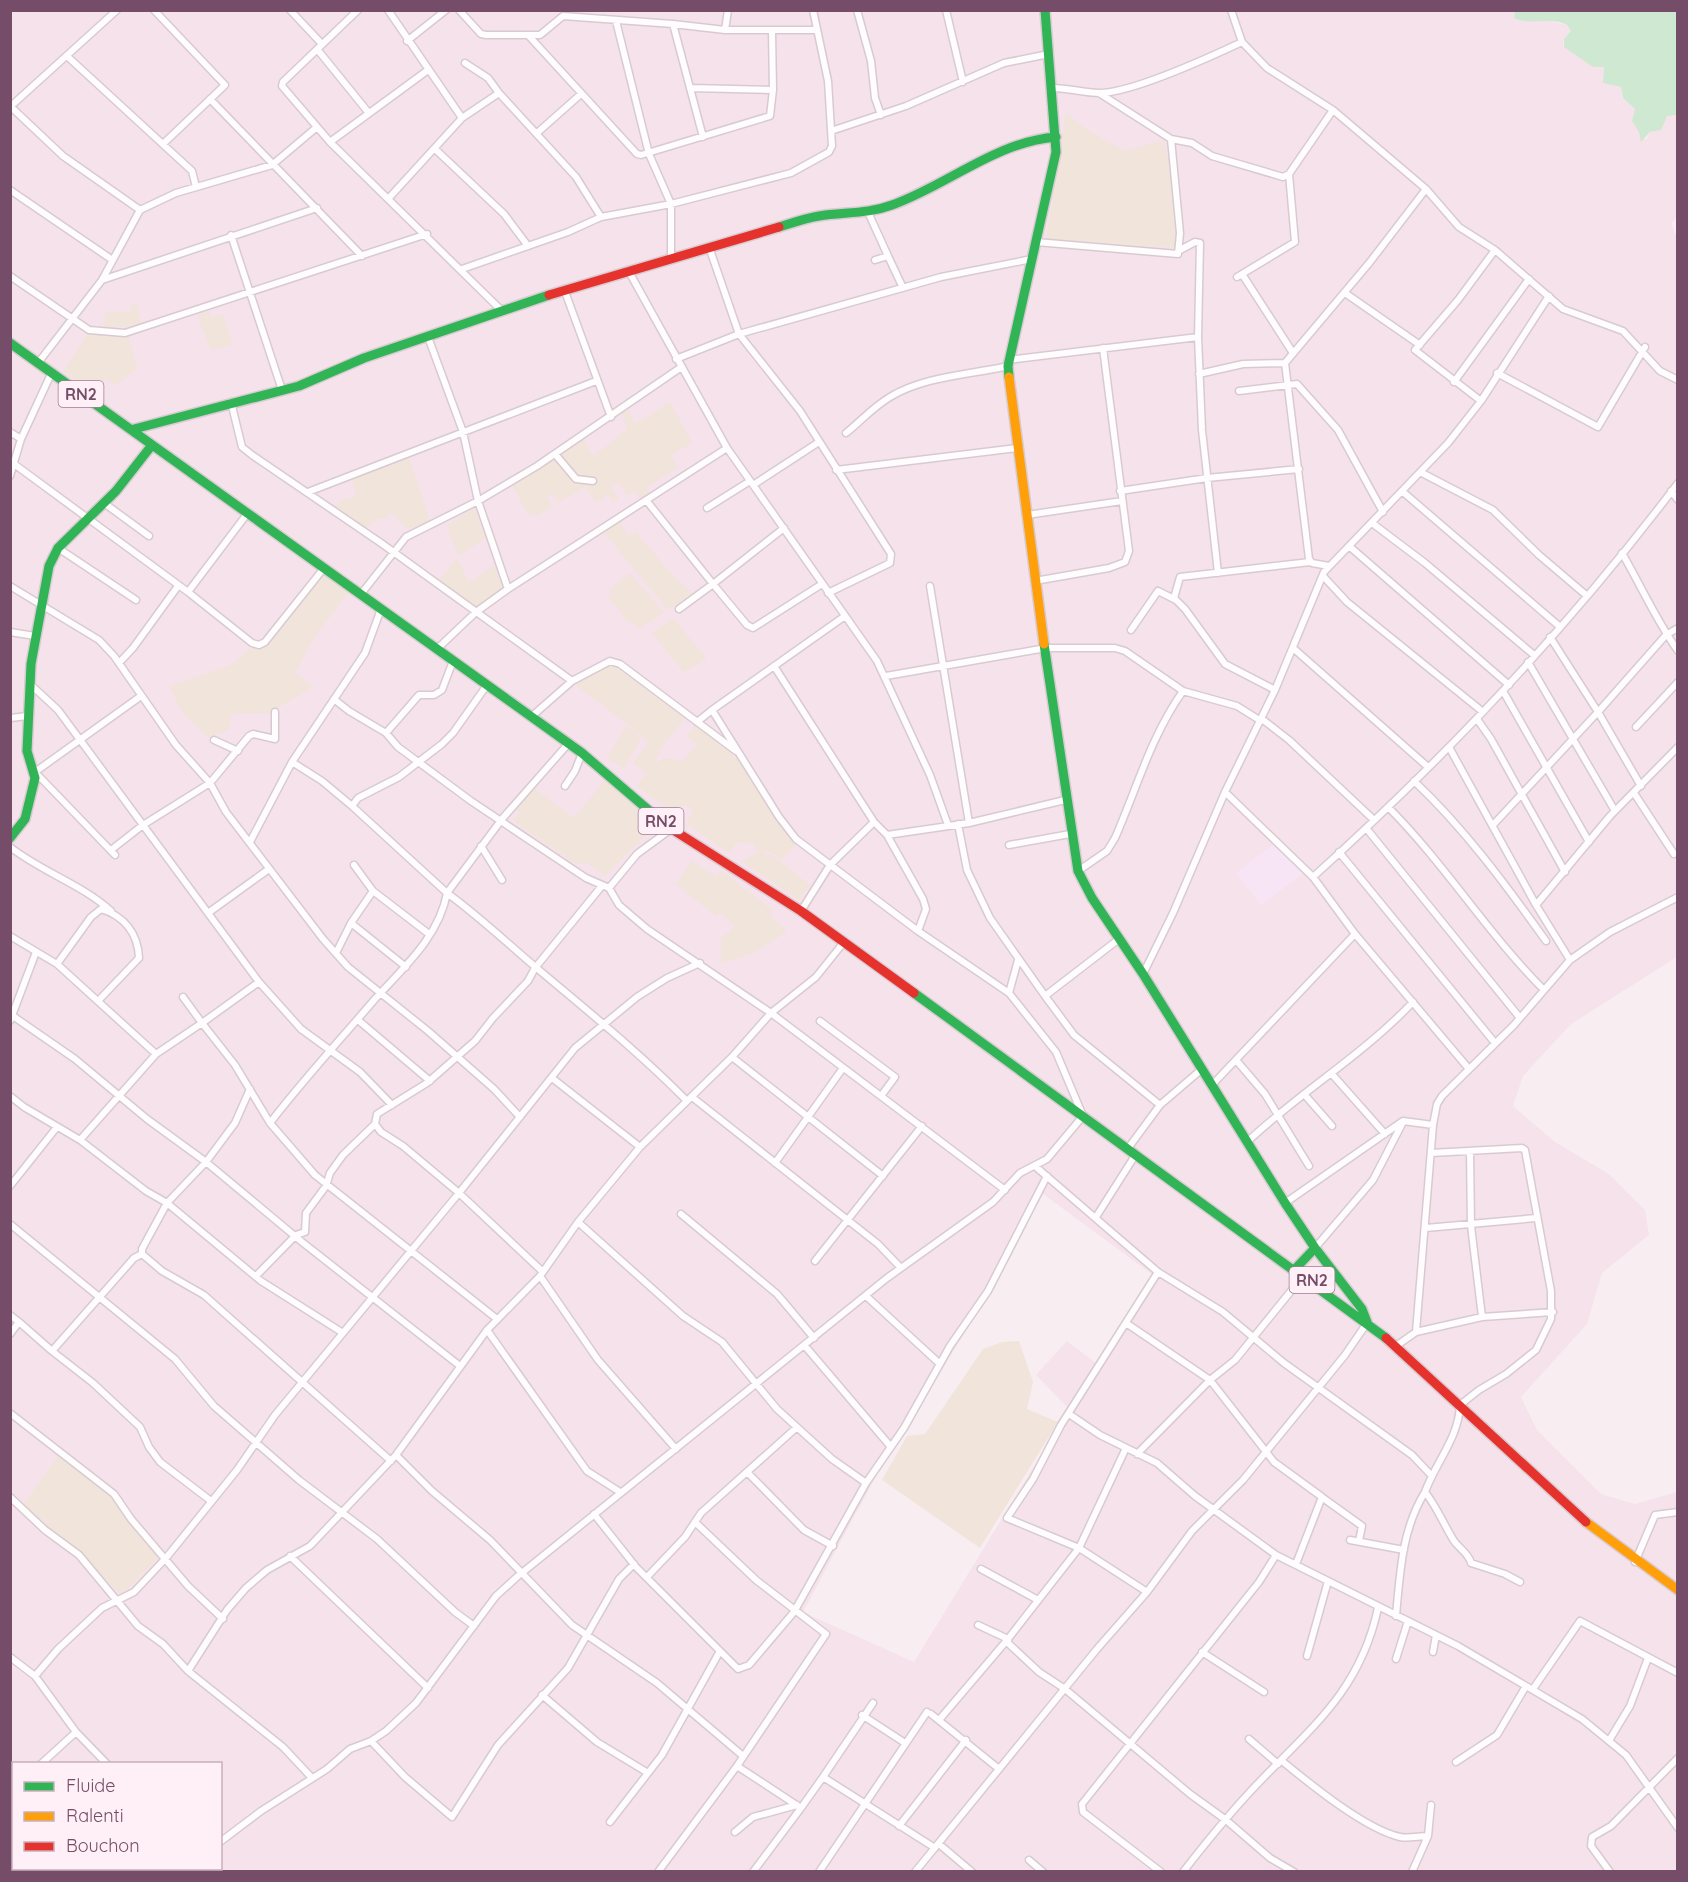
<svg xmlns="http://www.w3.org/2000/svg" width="1688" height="1882" font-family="Quicksand,sans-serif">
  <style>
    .residential { fill: #f6e2eb; fill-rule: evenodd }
    .medical { fill: #f7e5f6 }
    .green { fill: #f0e4db }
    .water { fill: #cfe8d1 }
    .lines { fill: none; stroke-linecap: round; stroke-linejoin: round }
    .street-casing { stroke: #d7cbd1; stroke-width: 9 }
    .fast-casing { stroke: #d8cbd2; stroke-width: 12 }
    .slow-casing { stroke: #d8cbd2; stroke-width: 12 }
    .jam-casing { stroke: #d8cbd2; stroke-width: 12 }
    .street { stroke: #fefcfd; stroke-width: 6 }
    .fast { stroke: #30b455; stroke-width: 9 }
    .slow { stroke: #ff9f0a; stroke-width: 9 }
    .jam { stroke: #e5322d; stroke-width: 9 }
    .labels { text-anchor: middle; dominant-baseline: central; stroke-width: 6; stroke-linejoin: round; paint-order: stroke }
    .shield { fill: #fef0f6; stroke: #9f7e93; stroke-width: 1.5 }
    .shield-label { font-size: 16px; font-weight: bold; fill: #764d68 }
  </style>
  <rect width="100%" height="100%" fill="#f8eef2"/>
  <path class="residential" d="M 11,11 L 1515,11 L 1514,18 L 1521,21 L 1540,19 L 1567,25 L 1571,31 L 1564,39 L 1563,45 L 1593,67 L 1604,67 L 1603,83 L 1621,87 L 1622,97 L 1635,109 L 1636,127 L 1646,140 L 1650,132 L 1659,130 L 1667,116 L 1677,115 L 1677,217 L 1672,223 L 1675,234 L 1678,235 L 1677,957 L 1571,1024 L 1523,1076 L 1513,1106 L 1555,1142 L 1609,1174 L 1645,1210 L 1649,1235 L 1602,1273 L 1587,1324 L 1521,1397 L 1537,1430 L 1601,1494 L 1635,1504 L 1677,1492 L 1677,1871 L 11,1872 ZM 1043,1194 L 1153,1275 L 1097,1364 L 1067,1341 L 1036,1375 L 1069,1409 L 914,1662 L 803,1612 L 875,1478 L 1003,1271 ZM 14,1764 L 220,1764 L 220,1868 L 14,1868 Z"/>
  <path class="medical" d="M 1275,843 L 1304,873 L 1261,905 L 1236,873 Z"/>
  <path class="green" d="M 1066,113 L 1084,128 L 1125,151 L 1164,140 L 1172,184 L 1178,248 L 1046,239 Z
    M 131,304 L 136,304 L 142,324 L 103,329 L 106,312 L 131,312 Z
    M 208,311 L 212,317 L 223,314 L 232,345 L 211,350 L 197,316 Z
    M 88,334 L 128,335 L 137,369 L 116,385 L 104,379 L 96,386 L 82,384 L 63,372 Z
    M 670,402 L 692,443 L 671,455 L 678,468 L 647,487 L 650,493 L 640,499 L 635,492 L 627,495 L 618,482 L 611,487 L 618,498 L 613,502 L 608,495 L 596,502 L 585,487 L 558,503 L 553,493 L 547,496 L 552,506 L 538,516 L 535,513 L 530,517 L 512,486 L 584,439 L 592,455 C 599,454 619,435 628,428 L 621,414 L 628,409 L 634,423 L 643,420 Z
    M 409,457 L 430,522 L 407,529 L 391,513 L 384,519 L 377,519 L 366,528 L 335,506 L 340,501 L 356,497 L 353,479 Z
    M 475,508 L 486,538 L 458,556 L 447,525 Z
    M 619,522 L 629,536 L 636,532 L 675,578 L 693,593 L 668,610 L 604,533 Z
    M 457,558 L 469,583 L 494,565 L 502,588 L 474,609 L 440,579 Z
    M 630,573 L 664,613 L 639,629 L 633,622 L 630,624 L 608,597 L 612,594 L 609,590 Z
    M 314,575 L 324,575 L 349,591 L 312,641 L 295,672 L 313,687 L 269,713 L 230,714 L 230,729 L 208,738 L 182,712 L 169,686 L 231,665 L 261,639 Z
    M 673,618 L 707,659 L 684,672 L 652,633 Z
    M 610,664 L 650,690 L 626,723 L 573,683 Z
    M 651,691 L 686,717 L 659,750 L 661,752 L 652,766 C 662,757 670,757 682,762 L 697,744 L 687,737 L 695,725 C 713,738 733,752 747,771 C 764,795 777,821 797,844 L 781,860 L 771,852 L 757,851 L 752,842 L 745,844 L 737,842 L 729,853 L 686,823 L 693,812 L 685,804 L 674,812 L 636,786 L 646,773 L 633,763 L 649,742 L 626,724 Z
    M 626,726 L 641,738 L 624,768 L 607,758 Z
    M 605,780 L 662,819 L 605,876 L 586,862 L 576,864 L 513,821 L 520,813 L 516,809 L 533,788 L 574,818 Z
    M 761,851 L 768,856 L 771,854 L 810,885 L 798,900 L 741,861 Z
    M 692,861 L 716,877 L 721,870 L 772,910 L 771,917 L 787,931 L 754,953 L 721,963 L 721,937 L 730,932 L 734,925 L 720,913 L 716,916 L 676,884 Z
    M 1019,1341 L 1033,1382 L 1027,1409 L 1058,1422 L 980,1548 L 882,1480 L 907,1436 L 925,1434 L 983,1349 L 1002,1342 Z
    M 61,1453 L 118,1502 L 160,1556 L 121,1595 L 66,1540 L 49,1530 L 23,1505 Z"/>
  <path class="water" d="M 1515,11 L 1677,11 L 1677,115 L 1667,116 L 1661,130 L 1650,132 L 1641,142 L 1639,132 L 1632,121 L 1635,109 L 1623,98 L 1621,87 L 1603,83 L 1604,67 L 1593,67 L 1564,47 L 1564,39 L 1571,31 L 1567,25 C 1551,16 1529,26 1514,18 Z"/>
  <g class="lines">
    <defs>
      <path id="street" d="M 154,10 L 225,85 L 163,144
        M 290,10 L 321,43
        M 358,10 L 283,82 L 282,86 L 330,142 L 501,310
        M 388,10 L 462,118
        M 459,10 L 481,34 L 486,35 L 540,35 L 563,16 L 673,24 L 703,137
        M 857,10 L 871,61 L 875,98 L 881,115
        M 946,10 L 963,82
        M 1231,10 L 1242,42 L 1267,68 L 1333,110 L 1426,189 L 1459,227 L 1495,250 L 1563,309 L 1623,331 L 1660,371 L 1678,380
        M 616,21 L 649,154 L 671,204 L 671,257
        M 673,24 L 725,30 L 817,30
        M 725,30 L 728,10
        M 528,35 L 637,154 L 641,155 L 770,116 L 773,90 L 772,32
        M 407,41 L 446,10
        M 317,49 L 368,112
        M 68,57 L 192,171 L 196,187
        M 465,63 L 488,78 L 499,93
        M 690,88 L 773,90
        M 1053,88 C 1069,88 1084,93 1099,93 C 1132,93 1210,57 1242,42
        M 1099,93 L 1171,139 L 1192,143 L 1212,156 L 1283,177 L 1289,174 L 1333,110
        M 210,99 L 362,256
        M 10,106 L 63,156 L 140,210
        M 11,106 L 117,10
        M 831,131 L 906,106 L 1004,63 L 1049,54
        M 537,133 L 581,94
        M 330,142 L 428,70
        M 435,149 L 504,214 L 528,246
        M 10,190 L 111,259
        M 388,199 L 462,118 L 499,93 L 576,177 L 601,217
        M 868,212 L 888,256 L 875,260
        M 231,235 L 282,390
        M 1036,242 L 1178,254 L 1180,233 L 1171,139
        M 709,247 L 739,334 L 800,411 L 891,554 L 890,563 L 828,593
        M 1180,250 L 1195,242 L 1200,243 L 1198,337
        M 888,256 L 903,288
        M 462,269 L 568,232 L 601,217 L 671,204 L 791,173 L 829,152 L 832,146 L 828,81 L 813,10
        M 628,270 L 727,448 L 877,661 L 930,775 L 948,825
        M 1242,274 L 1293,353
        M 10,276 L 89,330 L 125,333 L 427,234
        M 1237,277 L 1295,242 L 1289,174
        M 102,280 L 317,208
        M 564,289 L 611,417
        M 1345,293 L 1420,345
        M 428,337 L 463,432 L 478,501 L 508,589
        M 676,359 L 739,334 L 941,277 L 1032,259
        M 1008,360 L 1198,337 L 1202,430 L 1218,573
        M 38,363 L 102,280 L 140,210 L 176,193 L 272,165 L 317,127
        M 1497,373 L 1598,427 L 1645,347
        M 1199,374 L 1243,364 L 1285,363
        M 1454,382 L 1529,279
        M 1239,391 L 1297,384 L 1338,430 L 1383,512
        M 1481,401 L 1415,350 L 1458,300 L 1495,250
        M 231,402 L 242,447 L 252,455 L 381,543 L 572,681
        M 10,432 L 21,439 L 10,476
        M 846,433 C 861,421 873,407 890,397 C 925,376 969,375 1008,366
        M 21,439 L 51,374
        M 555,454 L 576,479 L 593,481
        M 10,461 L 188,592
        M 836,470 L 1017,448
        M 1422,473 L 1493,510 L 1539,555 L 1586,595
        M 753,485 L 819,442
        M 1120,491 L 1207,478 L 1299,469
        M 1671,491 L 1678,500
        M 308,492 L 596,381
        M 1403,492 L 1559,626
        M 646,500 L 713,584 L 784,528
        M 104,503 L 149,536
        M 707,508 L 750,481
        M 247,514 L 188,592 L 252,643 L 259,645 L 265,642 L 324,568
        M 1027,515 L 1122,501
        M 1372,523 L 1425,563 L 1534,655
        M 1349,546 L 1509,685
        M 58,548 L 136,600
        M 1622,553 C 1641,586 1656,620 1678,651
        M 1329,566 L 1312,563 L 1309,559 L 1285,363 L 1370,262 L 1426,189
        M 1323,576 L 1347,602 L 1483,712
        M 1035,581 L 1109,568 L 1125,562 L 1129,551 L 1103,348
        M 10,586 L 99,640 L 114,656 L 176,745 L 210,783 L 226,812 L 323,939 L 348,967 L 428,1031 L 494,1089 L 520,1117
        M 930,586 L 969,823
        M 361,594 L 406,537 L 478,501 L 537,466 L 680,368
        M 1174,598 L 1180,577 L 1310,562
        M 679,609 L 713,584 L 747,625 L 753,628 L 822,584
        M 1131,630 L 1158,591 L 1176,600 L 1185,609 L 1225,664 L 1275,690
        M 10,632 L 35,636
        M 1550,637 L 1598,712 L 1666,635 L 1678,628
        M 1293,648 L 1428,767
        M 437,649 L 476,612 L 508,589 L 727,448
        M 1528,662 L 1615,811
        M 119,663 L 133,648 L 178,586
        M 774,666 L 874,822 L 887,835 L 923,899 L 926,909 L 918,931
        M 886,676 L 1046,648 L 1115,648 L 1125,651 L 1183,691 L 1237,706 L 1261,721
        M 30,684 L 58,710 L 259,982 L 301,1029 L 360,1072 L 392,1105
        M 1503,691 L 1589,842
        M 335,700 L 349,711 L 386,733 L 398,747 L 471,801 L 586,878 L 609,888 L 619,905 L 647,929 L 771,1013 L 1005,1190
        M 531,717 L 572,681 L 610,661 L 620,664 L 736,751
        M 10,718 L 28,716
        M 1262,719 L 1289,740 L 1374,820
        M 1477,719 L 1491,739 L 1565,872
        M 697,722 L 712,710
        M 1636,727 L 1678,682
        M 386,733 L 419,695 L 434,695 L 442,690 L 453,661
        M 214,740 L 238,751
        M 568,744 L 502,819 L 447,893 C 480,917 508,944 539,970 C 590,1013 641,1054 687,1101
        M 1449,747 L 1536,905 L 1570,960
        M 292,762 L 322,781 L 352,806
        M 1414,781 C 1464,828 1506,885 1546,941
        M 565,786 L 575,771 L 582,753
        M 1225,792 L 1313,877 L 1355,934 L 1469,1069
        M 1634,793 L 1674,854
        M 1388,807 C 1445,864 1487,933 1544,990
        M 958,824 L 967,870 L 990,918 L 1045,996 L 1119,939
        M 1493,825 L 1598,712 L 1641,786
        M 1366,828 L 1520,1018
        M 887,835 L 969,823 L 1065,800
        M 250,842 L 292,762 L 365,653 L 381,609
        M 1009,845 L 1070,834
        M 481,846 L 502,880
        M 10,847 C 42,872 81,884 111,911
        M 111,850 L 143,825 L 210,783 L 249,736 L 253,734 L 275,739 L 275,712
        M 1339,852 L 1495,1043
        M 115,855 L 35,772 L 141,696
        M 354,865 L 373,891 L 429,934
        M 1078,871 L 1107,851 L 1115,838 C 1137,788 1151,736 1183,691
        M 1313,877 C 1446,757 1570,626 1678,483
        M 601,887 L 535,968 L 528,981 L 493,1018 L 475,1041 L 427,1083 L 377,1114 L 375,1124 L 381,1132 L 403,1146 L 459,1193 L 575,1048 L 637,997 L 667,978 L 700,963
        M 609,888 L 637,854 L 671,829
        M 1536,905 L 1610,816 L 1678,747
        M 801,911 L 830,865 L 874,822
        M 208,913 L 269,869
        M 351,923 L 373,891
        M 10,936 L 57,964 L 156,1054
        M 336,953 L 351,923 L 406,967
        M 57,964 L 91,917 L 101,909 C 124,916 138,933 139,958 L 98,1001
        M 1143,974 L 1173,913 L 1225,792 L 1275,690 L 1324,572 L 1448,443 L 1481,401 L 1549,296
        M 1009,993 L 1018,960
        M 1045,996 L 1074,1035 L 1160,1105
        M 183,997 L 202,1023 L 259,982
        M 10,1014 L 75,1059 L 147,1119 L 206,1162 L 235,1123 L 250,1089
        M 358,1020 L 430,1081
        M 10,1021 L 36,952
        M 820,1021 L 895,1077 L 881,1096
        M 732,1057 L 883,1176
        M 1236,1060 L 1265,1094 L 1309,1166
        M 1331,1073 L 1385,1134
        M 552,1078 L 640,1147
        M 1212,1085 L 1355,934
        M 1304,1094 L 1332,1126
        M 10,1096 L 24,1107 L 80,1140 L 146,1191 L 167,1203 L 261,1281 L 343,1333
        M 692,1097 L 878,1244 L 901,1268
        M 270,1123 C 303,1080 340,1040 375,999 C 403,968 439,937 447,893 L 352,806 L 358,798 L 399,777 L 442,744 L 453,733 L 487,685
        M 80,1140 L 156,1054 L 202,1023 L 235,1065 L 270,1123 L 315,1175 L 497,1319
        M 1247,1142 C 1300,1092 1363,1055 1413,1002
        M 1129,1147 L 1160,1105 L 1202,1069
        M 1470,1151 L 1471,1226 L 1482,1317
        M 1431,1153 L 1522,1148 L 1525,1150 L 1551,1291 L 1551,1319 L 1536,1350 L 1506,1374 L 1479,1390 L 1460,1405 C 1459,1437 1436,1462 1425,1492 C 1437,1507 1444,1525 1454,1541 C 1460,1549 1469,1554 1471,1563 L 1505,1574 L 1520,1582
        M 775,1163 L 843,1068
        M 1036,1167 L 1158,1272 L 1061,1425 L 1033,1479 L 1007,1518 L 1079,1548 L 1008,1639 L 1008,1643 L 1039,1672 L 1065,1689 L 1190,1794 L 1226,1820 L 1270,1858 L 1294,1872
        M 10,1186 L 57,1127
        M 1285,1203 L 1403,1121 L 1433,1125
        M 681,1214 L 777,1294 L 814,1338
        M 1096,1217 L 1136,1154
        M 578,1222 L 683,1316 L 722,1342 L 777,1409 L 832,1459 L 866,1483
        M 10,1224 L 175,1359 L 214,1406 L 299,1480 L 377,1539 L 455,1612 L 474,1626
        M 1426,1228 L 1536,1218
        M 1315,1248 L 1373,1180 L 1403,1122
        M 815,1261 L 922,1126
        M 1158,1272 L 1223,1312 L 1284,1363 L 1412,1455 L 1431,1475
        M 256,1276 L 296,1235 L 305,1232 L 306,1213 L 326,1186 L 330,1173 L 343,1155 L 375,1124
        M 540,1276 L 598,1360 L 676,1449
        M 866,1296 L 940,1364
        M 10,1315 L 19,1322
        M 1126,1323 L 1210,1380 L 1274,1462 L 1322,1497 L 1296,1564
        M 487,1330 L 587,1471 L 620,1492
        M 1416,1332 L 1482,1317 L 1553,1312
        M 10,1334 L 19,1322 L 52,1351 L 134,1258 L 142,1254
        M 805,1346 L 891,1447
        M 1396,1346 L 1416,1332 L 1433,1125 L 1437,1104 L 1442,1096 L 1514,1025 L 1570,960 L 1610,932 L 1678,897
        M 52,1351 L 93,1383 L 140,1427 L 149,1447 L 160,1462 L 211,1501
        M 10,1413 L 114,1494 L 131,1519 L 188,1586 L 223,1619
        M 1069,1414 L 1100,1435 L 1157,1463 L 1195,1496 L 1276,1555 L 1458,1646 L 1582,1719 L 1626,1755 L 1678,1828
        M 1126,1448 L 1079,1548 L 1147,1592
        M 1137,1454 L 1210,1380 L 1235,1360 L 1304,1275
        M 396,1455 L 432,1491 L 490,1540 L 572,1625 L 657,1683 L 743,1756
        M 391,1461 L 204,1295 L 162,1271 L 142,1254 L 142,1249 L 167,1203 L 206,1162 L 302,1242 L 460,1366
        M 747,1472 L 804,1530 L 833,1546
        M 10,1497 L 45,1530 L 79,1555 L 138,1626 L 163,1644 L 188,1671 L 283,1747 L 312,1778
        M 1323,1498 L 1362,1526 L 1359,1541
        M 594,1514 L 636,1567 L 738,1669 L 749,1665 L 794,1612 L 866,1483 L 904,1428 L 950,1346 L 988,1291 L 1047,1176
        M 1350,1540 L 1404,1550
        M 290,1556 L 428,1688
        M 1635,1562 L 1655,1515 L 1678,1512
        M 981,1569 L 1038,1600
        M 647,1577 L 685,1537 L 701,1513 L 796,1428
        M 1396,1616 C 1400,1572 1402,1529 1425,1492
        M 1202,1652 L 1264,1692
        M 1433,1652 L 1436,1635
        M 1307,1656 L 1328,1581
        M 10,1657 L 35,1676 L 76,1732 L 107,1764
        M 1396,1659 L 1408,1621
        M 188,1671 L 227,1610 L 246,1588 L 267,1570 L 310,1546 L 396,1455 L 487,1330 L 540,1276 L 578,1222 L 640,1147 L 732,1057 L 771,1013 L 816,977 L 844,942
        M 35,1676 L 58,1649 L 102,1608 L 134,1592 L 166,1558 L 237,1470 L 275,1415 L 459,1193 L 543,1272
        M 1533,1689 L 1580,1621 L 1678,1673
        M 542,1695 L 597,1742 L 648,1773
        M 931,1714 L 999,1769
        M 862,1715 L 905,1743
        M 939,1720 L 1008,1639 L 978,1625
        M 1249,1739 L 1278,1764
        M 1610,1739 L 1630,1706 L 1648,1658
        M 371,1741 L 405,1777 L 452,1817 L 498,1745 L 568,1668 L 619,1579 L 634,1564
        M 1282,1761 C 1310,1784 1365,1829 1400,1837 C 1408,1839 1419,1836 1428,1836
        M 1456,1762 L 1497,1735 L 1526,1686
        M 41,1764 L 76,1732
        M 737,1766 L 801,1808 L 823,1777 L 935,1848
        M 823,1777 L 873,1703
        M 10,1791 L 14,1788
        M 610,1822 L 662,1755 L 720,1651
        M 899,1826 L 966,1740
        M 735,1832 L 753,1817 L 797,1805
        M 220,1842 L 261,1811 L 327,1769 L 350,1749 L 371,1741 L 386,1731 L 416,1703 L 496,1596 L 518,1576 L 887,1278 L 993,1202 L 1020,1173 L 1047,1159 L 1083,1116 L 1056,1052 L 1009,993 L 918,931 L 796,839 L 779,817 L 712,710 L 845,616
        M 939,1844 L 972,1872
        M 1029,1860 L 1043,1872
        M 114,1868 L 117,1872
        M 16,1872 L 18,1868
        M 181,1872 L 185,1868
        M 658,1872 L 737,1766 L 826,1634 L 756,1580 L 695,1522
        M 753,1872 L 801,1808
        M 819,1872 L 927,1712
        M 915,1872 L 1097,1649 L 1147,1592 L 1192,1531 L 1243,1480 L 1345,1355 L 1367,1323
        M 1161,1872 L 1083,1812 L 1082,1804 L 1259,1582 L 1276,1555
        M 1183,1872 C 1204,1845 1225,1819 1248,1794 C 1305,1732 1359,1696 1378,1608
        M 1412,1872 L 1428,1836 L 1431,1805
        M 1610,1872 L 1591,1846 L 1592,1837 L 1611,1826 L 1678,1758"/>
      <path id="fast" d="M 779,227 C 792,223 806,218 819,216 C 844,212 868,214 892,205 C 948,185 995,142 1056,137
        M 10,343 L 582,753 L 667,826
        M 1009,377 L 1008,366 L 1056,152 L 1045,10
        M 134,429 L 299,386 L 364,358 L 549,295
        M 1044,644 L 1078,871 L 1092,898 L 1143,974 L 1285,1203 L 1315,1248 L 1362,1309 L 1367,1322
        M 10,838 L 25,819 L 35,778 L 27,751 L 31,664 L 49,566 L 58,548 L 116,491 L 152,445
        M 914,993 L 1386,1338
        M 1296,1268 L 1315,1248"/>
      <path id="slow" d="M 1009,377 L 1044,644
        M 1586,1522 L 1678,1590"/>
      <path id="jam" d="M 549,295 L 779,227
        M 667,826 L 801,911 L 914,993
        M 1386,1338 L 1586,1522"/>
    </defs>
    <use href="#street" class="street-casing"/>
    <use href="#fast" class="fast-casing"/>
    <use href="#slow" class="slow-casing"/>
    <use href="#jam" class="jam-casing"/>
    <use href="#street" class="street"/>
    <use href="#fast" class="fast"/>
    <use href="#slow" class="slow"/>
    <use href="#jam" class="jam"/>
  </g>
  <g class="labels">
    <g class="shield">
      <rect x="58.5" y="381" width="45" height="26" rx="4.5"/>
      <rect x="638.5" y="808" width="45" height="26" rx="4.5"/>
      <rect x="1289.5" y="1267" width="45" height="26" rx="4.5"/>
    </g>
    <g class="shield-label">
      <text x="81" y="394">RN2</text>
      <text x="661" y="821">RN2</text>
      <text x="1312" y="1280">RN2</text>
    </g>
  </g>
  <rect width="1688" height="1882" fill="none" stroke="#764d68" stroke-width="24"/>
  <rect x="12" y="1762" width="210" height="108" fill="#fef0f6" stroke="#c8afbd" stroke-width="1.5"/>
  <rect x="24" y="1782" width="30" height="9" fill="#30b455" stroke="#c8afbd" stroke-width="1.5"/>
  <text x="66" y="1792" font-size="18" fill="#764d68">Fluide</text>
  <rect x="24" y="1812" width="30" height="9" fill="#ff9f0a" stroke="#c8afbd" stroke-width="1.5"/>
  <text x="66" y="1822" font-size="18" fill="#764d68">Ralenti</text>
  <rect x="24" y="1842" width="30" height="9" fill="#e5322d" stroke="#c8afbd" stroke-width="1.5"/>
  <text x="66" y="1852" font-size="18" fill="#764d68">Bouchon</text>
</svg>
